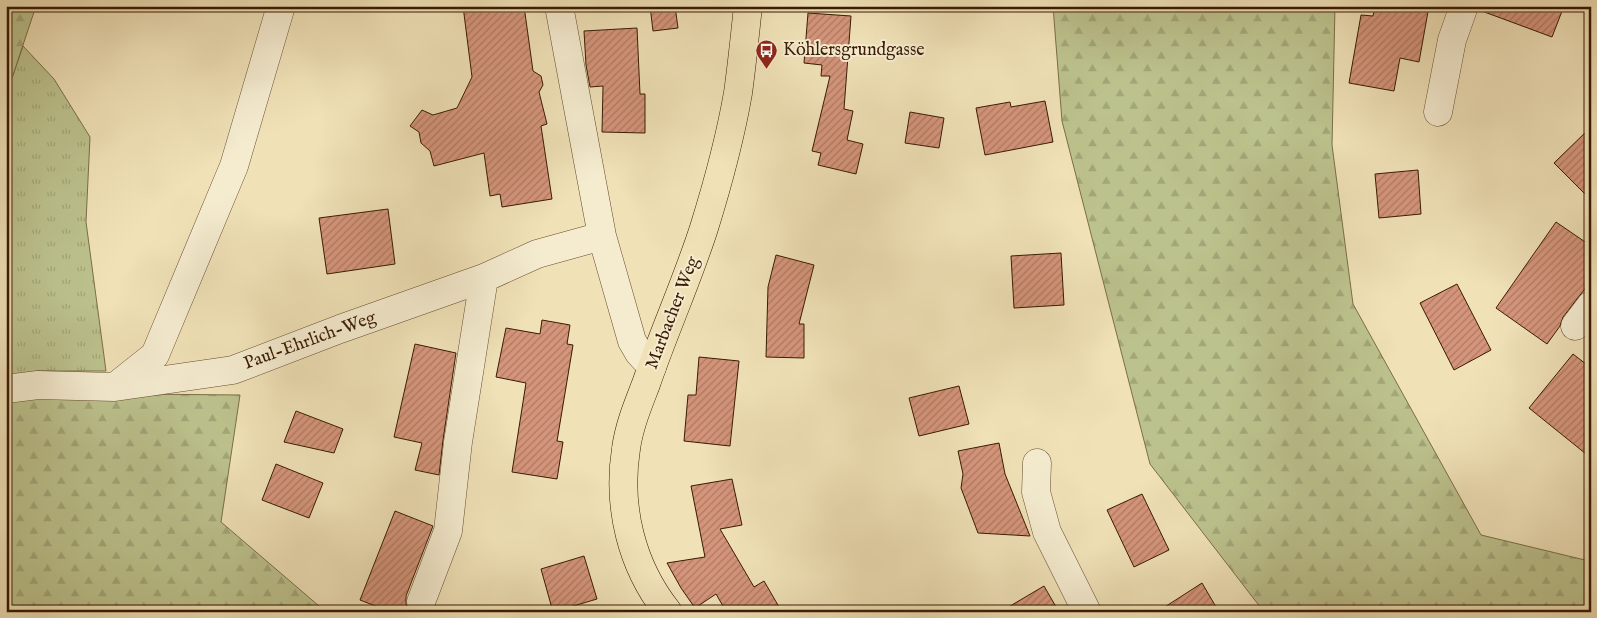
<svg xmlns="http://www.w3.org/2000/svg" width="1597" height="618" font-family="'IM FELL English',serif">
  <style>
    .grass { fill: url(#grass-tufts); stroke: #7a6e48 }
    .forest { fill: url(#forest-firs); stroke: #7a6e48 }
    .building { fill: url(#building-hatch); stroke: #391a03 }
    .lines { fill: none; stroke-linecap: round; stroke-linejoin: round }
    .minor-casing { stroke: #674c30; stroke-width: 29 }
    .major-casing { stroke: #391a03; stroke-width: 29 }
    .minor { stroke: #f5ecd0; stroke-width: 28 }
    .major { stroke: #f0e1b7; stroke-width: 28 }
    .labels { text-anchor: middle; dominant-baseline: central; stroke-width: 4; stroke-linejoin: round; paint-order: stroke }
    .poi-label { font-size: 18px; fill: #391a03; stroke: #f5ecd0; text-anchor: start }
    .street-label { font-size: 18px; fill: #391a03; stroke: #f5ecd0 }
  </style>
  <defs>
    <pattern id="grass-tufts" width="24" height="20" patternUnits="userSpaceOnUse" patternTransform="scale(1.25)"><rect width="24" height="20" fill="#bcc28d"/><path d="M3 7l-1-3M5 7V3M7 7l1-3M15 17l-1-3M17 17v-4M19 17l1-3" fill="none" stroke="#a2a678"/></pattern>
    <pattern id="forest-firs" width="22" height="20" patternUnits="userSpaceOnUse" patternTransform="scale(1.25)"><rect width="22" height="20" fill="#bcc28d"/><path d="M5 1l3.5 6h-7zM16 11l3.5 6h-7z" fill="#a2a678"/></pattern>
    <pattern id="building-hatch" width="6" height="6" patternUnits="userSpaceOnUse" patternTransform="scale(1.25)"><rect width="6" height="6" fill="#d5957b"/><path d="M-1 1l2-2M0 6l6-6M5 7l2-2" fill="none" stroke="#ae7963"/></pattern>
  </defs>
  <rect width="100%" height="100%" fill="#f0e1b7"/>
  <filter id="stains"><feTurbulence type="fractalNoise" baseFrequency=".004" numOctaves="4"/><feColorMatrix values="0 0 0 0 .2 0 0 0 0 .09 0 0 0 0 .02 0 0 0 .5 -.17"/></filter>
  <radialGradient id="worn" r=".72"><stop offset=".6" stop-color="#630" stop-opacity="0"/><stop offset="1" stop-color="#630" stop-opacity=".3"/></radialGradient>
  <path class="grass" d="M 23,46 L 54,79 L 90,137 L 86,222 L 106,371 L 38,371 L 6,377 L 6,96 Z"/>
  <path class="forest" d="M 6,6 L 36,6 L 6,96 Z
    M 1053,6 L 1335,6 L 1332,145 L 1353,304 L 1481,535 L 1589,561 L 1591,560 L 1591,612 L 1264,612 L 1150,464 L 1062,121 Z
    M 132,394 L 240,395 L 221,522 L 326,612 L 6,612 L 6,399 Z"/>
  <path class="building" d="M 463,6 L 524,6 L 533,71 L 541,76 L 543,85 L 539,92 L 547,124 L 541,126 L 552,199 L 502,207 L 500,194 L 490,196 L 484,153 L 434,166 L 430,151 L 421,143 L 419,132 L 410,126 L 422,110 L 433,115 L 457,108 L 472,77 Z
    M 650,6 L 675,6 L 678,28 L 653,31 Z
    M 1375,6 L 1429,6 L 1419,62 L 1400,58 L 1394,91 L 1349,83 L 1361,15 L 1373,16 Z
    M 1479,6 L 1564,6 L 1552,37 L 1479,10 Z
    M 808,13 L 851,16 L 844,109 L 853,111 L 847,140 L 863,144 L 856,174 L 818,165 L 821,153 L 812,151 L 830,76 L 821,76 L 822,65 L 804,63 Z
    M 637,28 L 640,94 L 645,94 L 645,133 L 602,132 L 603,86 L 590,87 L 586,65 L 584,31 Z
    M 1045,101 L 1053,142 L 985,155 L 976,108 L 1010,102 L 1011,107 Z
    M 910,112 L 944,118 L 939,148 L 905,143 Z
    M 1591,127 L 1591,200 L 1554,163 Z
    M 1418,170 L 1421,214 L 1379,218 L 1375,174 Z
    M 388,209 L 395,264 L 327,274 L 319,218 Z
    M 1556,222 L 1591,246 L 1591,281 L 1563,317 L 1560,326 L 1547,344 L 1496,308 Z
    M 1061,253 L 1064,305 L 1014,308 L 1011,256 Z
    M 776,255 L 814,265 L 799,324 L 804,324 L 804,358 L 766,357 L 768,287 Z
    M 1457,284 L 1491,350 L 1454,370 L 1420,303 Z
    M 542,320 L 570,325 L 567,344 L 573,345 L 557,441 L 563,442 L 557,479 L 512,472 L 526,383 L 496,377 L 506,328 L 540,334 Z
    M 415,344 L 456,353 L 443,440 L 439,475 L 415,470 L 422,443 L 394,437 Z
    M 1573,354 L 1591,368 L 1591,458 L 1529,408 Z
    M 699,357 L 739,361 L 730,446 L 684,441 L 688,395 L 696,395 Z
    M 959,386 L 969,424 L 919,436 L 909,398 Z
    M 296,411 L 343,429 L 334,453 L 284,442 Z
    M 999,443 L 1005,474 L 1030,536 L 978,533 L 961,488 L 963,474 L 958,451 Z
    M 276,464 L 323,483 L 309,518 L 262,500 Z
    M 732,479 L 742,525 L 720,529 L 754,587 L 764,581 L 782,612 L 712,612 L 723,606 L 716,594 L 695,608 L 681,588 L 667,563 L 705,557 L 691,486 Z
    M 1142,494 L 1169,550 L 1134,567 L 1107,510 Z
    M 395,511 L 433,526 L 406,596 L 406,604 L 409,612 L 391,612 L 360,600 Z
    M 584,556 L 597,599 L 553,612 L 541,569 Z
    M 1202,583 L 1219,612 L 1157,612 Z
    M 1044,586 L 1059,612 L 1000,612 Z"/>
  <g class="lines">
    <defs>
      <path id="minor" d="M 559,6 L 602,236 L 632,341 L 639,353 L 652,367
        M 1438,112 L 1452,40 L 1464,6
        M 1575,326 L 1591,305
        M 116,386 L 155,355 L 234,166 L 281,6
        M 6,389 L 38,385 L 115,387 L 233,370 L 340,329 L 484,278 L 537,254 L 602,236
        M 1037,463 L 1036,492 L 1047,532 L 1087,612
        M 421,602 L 448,531 L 458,442 L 484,278"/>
      <path id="major" d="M 668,612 C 631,566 617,506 626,449 C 629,426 638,405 646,384 C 664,331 687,281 704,228 C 718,183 730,139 738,93 C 742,64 745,35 748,6"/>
    </defs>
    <use href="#minor" class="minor-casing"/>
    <use href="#major" class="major-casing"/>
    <use href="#minor" class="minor"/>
    <use href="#major" class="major"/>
  </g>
  <defs>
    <symbol id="bus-pin" viewBox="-11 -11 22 30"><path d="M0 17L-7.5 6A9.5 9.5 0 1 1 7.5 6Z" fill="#8f2418" stroke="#f5ecd0"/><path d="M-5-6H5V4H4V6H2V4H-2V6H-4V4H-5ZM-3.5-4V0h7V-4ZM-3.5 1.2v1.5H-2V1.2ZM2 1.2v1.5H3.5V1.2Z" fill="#fff"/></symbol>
  </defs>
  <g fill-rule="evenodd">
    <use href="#bus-pin" x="754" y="38" width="25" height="34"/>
  </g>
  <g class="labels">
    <g class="poi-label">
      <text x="783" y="50">Köhlersgrundgasse</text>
    </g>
    <g class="street-label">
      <text transform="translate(673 313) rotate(-69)">Marbacher Weg</text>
      <text transform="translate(310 341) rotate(-20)">Paul-Ehrlich-Weg</text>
    </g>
  </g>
  <rect width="1597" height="618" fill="none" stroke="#f0e1b7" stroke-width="25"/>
  <rect x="8" y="8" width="1582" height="603" fill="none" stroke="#391a03" stroke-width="2.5"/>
  <rect x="12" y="12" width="1572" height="593" fill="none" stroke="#391a03"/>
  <rect width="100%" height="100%" filter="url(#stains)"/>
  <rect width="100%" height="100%" fill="url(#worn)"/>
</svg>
